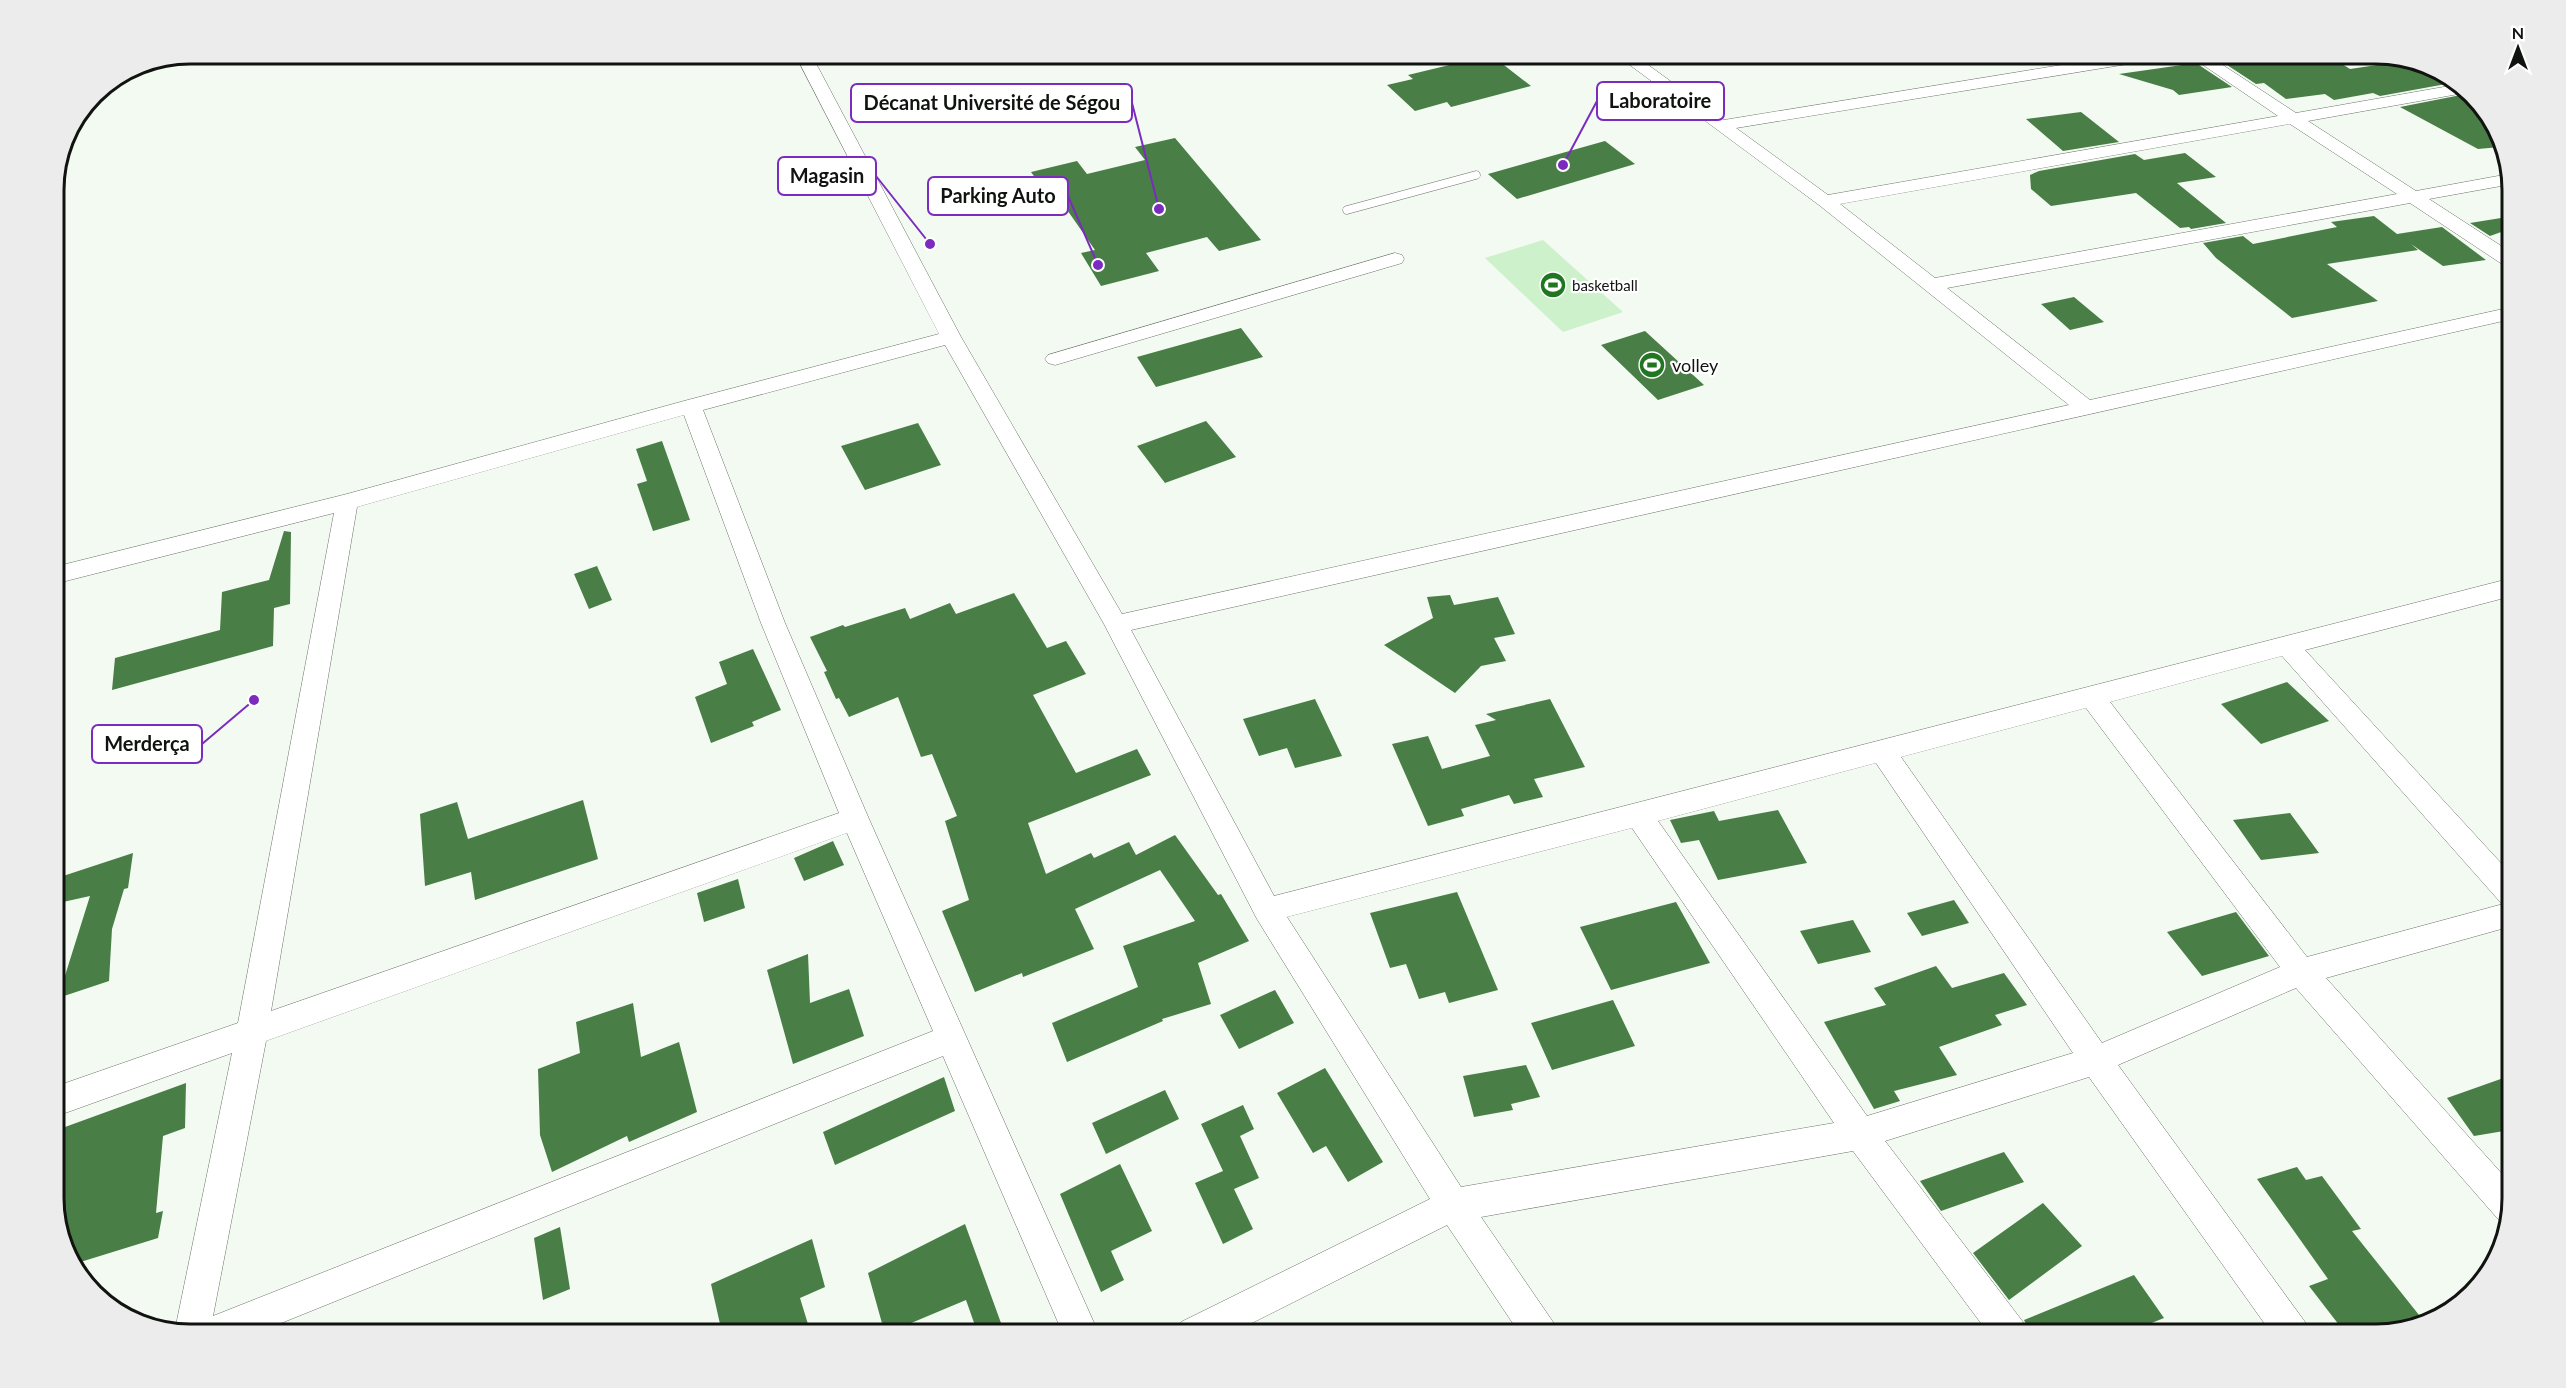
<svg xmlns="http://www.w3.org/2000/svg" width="2566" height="1388" font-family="Lato,sans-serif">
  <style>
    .green { fill: #cdf1ca }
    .building { fill: #497e46 }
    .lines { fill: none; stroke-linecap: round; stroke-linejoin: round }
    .lane-casing { stroke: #6c726b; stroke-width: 9 }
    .street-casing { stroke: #6c726b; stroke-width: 1 }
    .lane { stroke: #fff; stroke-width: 8 }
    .street { fill: #fff; fill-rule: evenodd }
    .labels { text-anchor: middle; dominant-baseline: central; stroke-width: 4.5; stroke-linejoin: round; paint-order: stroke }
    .far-poi-label { font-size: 15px; fill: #101310; stroke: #fff; text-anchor: start }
    .poi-label { font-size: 18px; fill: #101310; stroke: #fff; text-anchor: start }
    .rim { fill: none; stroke: #101310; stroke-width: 3 }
    .leader { fill: none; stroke: #7b2cbf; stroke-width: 2 }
    .callout-dot { fill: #7b2cbf; stroke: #fff; stroke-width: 2 }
    .callout { fill: #fff; stroke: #7b2cbf; stroke-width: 2 }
    .callout-label { font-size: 20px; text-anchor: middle; font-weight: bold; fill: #101310 }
  </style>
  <rect width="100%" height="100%" fill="#f2faf1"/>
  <path class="green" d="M 1543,240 L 1623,312 L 1563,332 L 1485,258 Z"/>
  <path class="building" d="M 2284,54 L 2326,54 L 2350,69 L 2404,61 L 2446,84 L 2380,96 L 2373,93 L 2334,100 L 2325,94 L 2286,99 L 2264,83 L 2256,84 L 2224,63 Z
    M 1491,55 L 1531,86 L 1451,107 L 1447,102 L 1415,111 L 1387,85 L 1413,79 L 1408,75 Z
    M 2196,63 L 2232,87 L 2179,95 L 2173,90 L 2119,74 Z
    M 2466,94 L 2489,115 L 2500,147 L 2478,149 L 2400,107 Z
    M 2081,112 L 2119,142 L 2063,151 L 2026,119 Z
    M 1175,138 L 1261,240 L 1219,251 L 1207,237 L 1146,253 L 1159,271 L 1101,286 L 1081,253 L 1095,250 L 1063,204 L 1055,206 L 1031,172 L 1077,161 L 1087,174 L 1145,160 L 1135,147 Z
    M 1605,141 L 1635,164 L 1517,199 L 1488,174 Z
    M 2185,153 L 2216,177 L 2177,183 L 2226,223 L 2191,229 L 2189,227 L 2180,228 L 2136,193 L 2051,206 L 2031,189 L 2030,175 L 2039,171 L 2135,154 L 2144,160 Z
    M 2374,216 L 2397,234 L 2442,227 L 2486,260 L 2443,266 L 2411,244 L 2418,250 L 2327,264 L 2378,301 L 2292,318 L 2216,258 L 2203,243 L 2243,236 L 2253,244 L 2337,227 L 2331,222 Z
    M 2501,218 L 2504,231 L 2490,236 L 2470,223 Z
    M 2074,297 L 2104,322 L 2070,330 L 2041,304 Z
    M 1241,328 L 1263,357 L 1156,387 L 1137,357 Z
    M 1645,331 L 1704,385 L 1658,400 L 1601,345 Z
    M 1206,421 L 1236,457 L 1165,483 L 1137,446 Z
    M 918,423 L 941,465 L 865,490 L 841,446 Z
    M 662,441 L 690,520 L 653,531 L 637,484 L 647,481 L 636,449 Z
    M 284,531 L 291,532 L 290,604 L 274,608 L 273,646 L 112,690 L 115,658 L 220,630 L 222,592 L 269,580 Z
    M 597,566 L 612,600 L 589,609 L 574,574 Z
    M 1014,593 L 1047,648 L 1066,641 L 1086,674 L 1033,695 L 1076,773 L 1137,749 L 1151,775 L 1028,823 L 1046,874 L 1091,853 L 1094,858 L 1129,842 L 1136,855 L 1175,835 L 1218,895 L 1221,894 L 1249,941 L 1198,963 L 1211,1004 L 1162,1019 L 1163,1021 L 1067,1062 L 1052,1023 L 1138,987 L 1123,946 L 1195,921 L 1160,870 L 1075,909 L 1094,949 L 1023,977 L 1022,973 L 975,992 L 942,911 L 969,900 L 945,821 L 957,816 L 932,754 L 921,757 L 898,697 L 849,717 L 839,698 L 836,699 L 824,672 L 827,671 L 810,637 L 843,625 L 845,627 L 905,608 L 910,619 L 950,603 L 956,614 Z
    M 1450,595 L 1454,605 L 1498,597 L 1515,634 L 1494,638 L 1506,661 L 1481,666 L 1455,693 L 1384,645 L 1433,618 L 1427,597 Z
    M 753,649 L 781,710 L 752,722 L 754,726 L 711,743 L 695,697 L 727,684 L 719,662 Z
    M 2287,682 L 2329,721 L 2261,744 L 2221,704 Z
    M 1315,699 L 1342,756 L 1295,768 L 1287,748 L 1259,756 L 1243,719 Z
    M 1550,699 L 1585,767 L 1534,779 L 1543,797 L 1514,804 L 1509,795 L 1461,809 L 1464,816 L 1428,826 L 1392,744 L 1428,736 L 1442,769 L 1490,756 L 1475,725 L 1496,720 L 1486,714 Z
    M 583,800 L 598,859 L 475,900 L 471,872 L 425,886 L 420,814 L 457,802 L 468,839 Z
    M 1778,810 L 1807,863 L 1718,880 L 1699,840 L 1681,843 L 1670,820 L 1714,811 L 1719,821 Z
    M 2290,813 L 2319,853 L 2261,860 L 2233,820 Z
    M 833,841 L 844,865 L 804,881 L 794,858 Z
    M 133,853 L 128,888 L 124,889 L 112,929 L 109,981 L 58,998 L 90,896 L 54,904 L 54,894 L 60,877 Z
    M 738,879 L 745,908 L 704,922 L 697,893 Z
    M 1457,892 L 1498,990 L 1449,1003 L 1445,992 L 1419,999 L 1406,964 L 1390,968 L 1370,913 Z
    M 1954,900 L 1969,923 L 1922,936 L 1907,913 Z
    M 1676,902 L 1710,963 L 1611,990 L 1580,927 Z
    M 2236,912 L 2269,956 L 2202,976 L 2167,932 Z
    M 1853,920 L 1871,952 L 1818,964 L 1800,931 Z
    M 808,954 L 810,1003 L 849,989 L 864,1036 L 793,1064 L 767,970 Z
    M 1936,966 L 1952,988 L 2004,973 L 2027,1005 L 1995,1015 L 2002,1025 L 1939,1047 L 1957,1075 L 1894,1091 L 1900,1101 L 1874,1109 L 1824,1022 L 1886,1005 L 1874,988 Z
    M 1275,990 L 1294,1023 L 1239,1049 L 1220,1015 Z
    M 1613,1000 L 1635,1046 L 1552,1070 L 1531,1023 Z
    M 633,1003 L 641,1057 L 679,1042 L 697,1112 L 629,1142 L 627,1136 L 552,1172 L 540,1135 L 538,1069 L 580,1053 L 576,1022 Z
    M 1526,1065 L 1540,1097 L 1511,1104 L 1513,1110 L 1474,1117 L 1463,1076 Z
    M 1325,1068 L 1383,1162 L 1348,1182 L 1326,1146 L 1313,1153 L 1277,1093 Z
    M 2512,1075 L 2512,1122 L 2510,1130 L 2474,1136 L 2447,1098 Z
    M 944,1077 L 955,1111 L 835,1165 L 823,1132 Z
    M 186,1083 L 185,1128 L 163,1136 L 156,1213 L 163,1211 L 158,1238 L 74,1264 L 54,1207 L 54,1131 Z
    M 1165,1090 L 1179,1119 L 1106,1154 L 1092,1123 Z
    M 1243,1105 L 1254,1129 L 1240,1136 L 1259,1178 L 1234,1189 L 1253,1229 L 1223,1244 L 1195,1183 L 1223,1171 L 1201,1124 Z
    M 2004,1152 L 2024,1182 L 1941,1211 L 1920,1181 Z
    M 1120,1164 L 1152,1231 L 1111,1251 L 1124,1280 L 1101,1292 L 1060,1194 Z
    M 2297,1167 L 2306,1180 L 2322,1176 L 2361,1229 L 2352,1231 L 2423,1320 L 2376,1334 L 2346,1334 L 2309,1286 L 2328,1279 L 2257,1179 Z
    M 2043,1203 L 2082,1246 L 2009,1300 L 1973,1253 Z
    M 965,1224 L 1005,1334 L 978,1334 L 966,1300 L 885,1334 L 868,1273 Z
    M 560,1227 L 570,1289 L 543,1300 L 534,1238 Z
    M 812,1239 L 825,1287 L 800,1298 L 811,1334 L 720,1334 L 720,1324 L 711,1284 Z
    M 2134,1275 L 2164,1318 L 2124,1334 L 2031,1334 L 2024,1320 Z"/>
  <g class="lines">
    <defs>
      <path id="lane" d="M 1347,210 L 1476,175"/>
      <path id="street" d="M 795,54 L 811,54 L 961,337 L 1122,614 L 2069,405 L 1819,205 L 1615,54 L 1633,54 L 1724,120 L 2129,54 L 2166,54 L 2158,59 L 1736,128 L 1828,195 L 2278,116 L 2187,54 L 2206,54 L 2296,113 L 2455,85 L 2464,93 L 2308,121 L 2416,191 L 2509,174 L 2512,184 L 2429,199 L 2512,253 L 2512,268 L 2505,266 L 2410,203 L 1947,288 L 2090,400 L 2512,307 L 2512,319 L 1131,630 L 1274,896 L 2512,578 L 2512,596 L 2305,650 L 2512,875 L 2512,926 L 2326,978 L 2512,1185 L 2512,1198 L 2506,1222 L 2498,1219 L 2296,988 L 2118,1065 L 2305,1322 L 2311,1334 L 2272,1334 L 2089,1077 L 1885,1141 L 2023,1322 L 2029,1334 L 1989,1334 L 1853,1151 L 1481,1217 L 1553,1322 L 1559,1334 L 1520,1334 L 1447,1225 L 1230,1334 L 1175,1334 L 1181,1322 L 1430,1199 L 1257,919 L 1104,624 L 945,345 L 703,410 L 785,623 L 869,819 L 1099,1334 L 1063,1334 L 943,1056 L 254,1334 L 190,1334 L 175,1330 L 232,1053 L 54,1117 L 54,1087 L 238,1023 L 334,513 L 54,584 L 54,567 L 347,494 L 684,401 L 939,334 ZM 2290,124 L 2397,194 L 1935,278 L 1840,204 ZM 684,415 L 761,623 L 839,813 L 271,1011 L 357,507 ZM 2282,656 L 2502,904 L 2503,904 L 2307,957 L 2110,702 ZM 2086,708 L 2280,967 L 2102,1043 L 1901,757 ZM 1876,763 L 2073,1053 L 1867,1116 L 1658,821 ZM 1632,828 L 1834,1123 L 1461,1187 L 1287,917 ZM 847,833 L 933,1031 L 213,1316 L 266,1041 Z
        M 1395,253 L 1402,255 L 1404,259 L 1402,263 L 1062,363 L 1055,365 L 1048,363 L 1045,359 L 1048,355 Z"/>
    </defs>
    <use href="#lane" class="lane-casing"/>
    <use href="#street" class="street-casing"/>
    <use href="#lane" class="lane"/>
    <use href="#street" class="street"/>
  </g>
  <defs>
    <symbol id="stadium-disc" viewBox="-11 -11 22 22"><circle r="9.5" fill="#217622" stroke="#fff"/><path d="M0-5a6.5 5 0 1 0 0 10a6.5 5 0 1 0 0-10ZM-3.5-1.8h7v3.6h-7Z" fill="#fff"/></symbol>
  </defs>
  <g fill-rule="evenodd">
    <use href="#stadium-disc" x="1538" y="270" width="30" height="30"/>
    <use href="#stadium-disc" x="1637" y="350" width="30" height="30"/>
  </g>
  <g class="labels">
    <g class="far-poi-label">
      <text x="1572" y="285">basketball</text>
    </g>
    <g class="poi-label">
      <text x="1672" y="365">volley</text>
    </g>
  </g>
  <path d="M0 0H2566V1388H0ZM190 64H2376A126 126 0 0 1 2502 190V1198A126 126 0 0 1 2376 1324H190A126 126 0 0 1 64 1198V190A126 126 0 0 1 190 64Z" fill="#ececec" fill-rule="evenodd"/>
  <path class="rim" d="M190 64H2376A126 126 0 0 1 2502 190V1198A126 126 0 0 1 2376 1324H190A126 126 0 0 1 64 1198V190A126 126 0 0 1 190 64Z"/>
  <path class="leader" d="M1563 165L1597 101M1159 209L1132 103M930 244L876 176M1098 265L1068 196M254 700L202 744"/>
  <g class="callout-dot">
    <circle cx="1563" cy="165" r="6"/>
    <circle cx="1159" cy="209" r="6"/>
    <circle cx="930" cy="244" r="6"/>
    <circle cx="1098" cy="265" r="6"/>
    <circle cx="254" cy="700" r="6"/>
  </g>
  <g class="callout">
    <rect x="1597" y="82" width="127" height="38" rx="6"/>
    <rect x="851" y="84" width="281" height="38" rx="6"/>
    <rect x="778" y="157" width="98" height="38" rx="6"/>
    <rect x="928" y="177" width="140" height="38" rx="6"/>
    <rect x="92" y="725" width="110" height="38" rx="6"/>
  </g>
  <g class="callout-label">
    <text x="1660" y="108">Laboratoire</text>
    <text x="992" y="110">Décanat Université de Ségou</text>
    <text x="827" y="183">Magasin</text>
    <text x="998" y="203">Parking Auto</text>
    <text x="147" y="751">Merderça</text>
  </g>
  <g transform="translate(2518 48)" stroke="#ffffff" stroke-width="4.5" paint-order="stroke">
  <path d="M0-4.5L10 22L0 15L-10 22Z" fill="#101310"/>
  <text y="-9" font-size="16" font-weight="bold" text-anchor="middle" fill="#101310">N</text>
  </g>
</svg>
